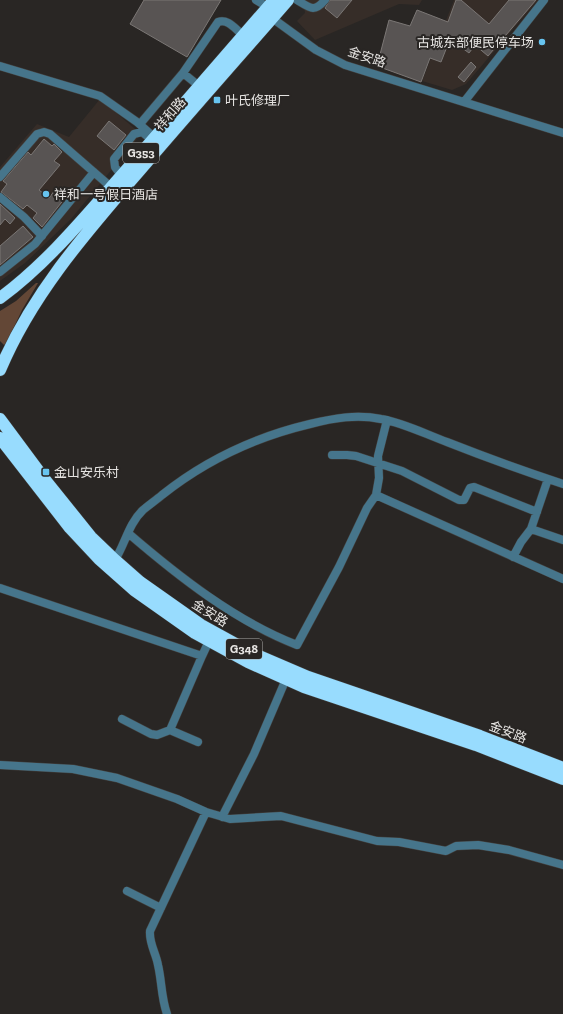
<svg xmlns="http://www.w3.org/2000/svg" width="563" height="1014" font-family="'Zilla Slab','Noto Sans SC',serif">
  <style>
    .built { fill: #362d28 }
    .green { fill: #634736 }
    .building { fill: #585453; stroke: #7b7775 }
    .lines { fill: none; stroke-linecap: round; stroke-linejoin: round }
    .minor-casing { stroke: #43413f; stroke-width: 9 }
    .highway-casing { stroke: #43413f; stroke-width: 13 }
    .minor { stroke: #46758b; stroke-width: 8 }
    .highway { stroke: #98dcfe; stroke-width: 12 }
    .poi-dot { fill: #67c4f0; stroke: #292624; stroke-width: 1.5 }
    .labels { text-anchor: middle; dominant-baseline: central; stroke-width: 4; stroke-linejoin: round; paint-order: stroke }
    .shield { fill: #292624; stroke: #adaba9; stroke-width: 1 }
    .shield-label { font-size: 12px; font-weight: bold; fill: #e6e4e2 }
    .poi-label { font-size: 13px; fill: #e6e4e2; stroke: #292624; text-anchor: start }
    .street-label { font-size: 13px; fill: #e6e4e2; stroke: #292624 }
  </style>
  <rect width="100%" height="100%" fill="#292624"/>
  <path class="built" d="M 303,0 L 422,0 L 419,5 L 399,4 L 315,40 L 297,21 L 305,13 Z
    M 454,0 L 538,0 L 466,84 L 452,90 L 422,81 Z
    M 100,99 L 141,134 L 71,219 L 25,263 L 0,281 L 0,167 L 37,124 L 69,137 Z"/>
  <path class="green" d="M 36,283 L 38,283 L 22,310 L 6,344 L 4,345 L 0,341 L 0,311 L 16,301 Z"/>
  <path class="building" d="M 144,0 L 221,0 L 187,57 L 130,24 Z
    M 330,0 L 352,0 L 337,18 L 325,8 Z
    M 456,0 L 461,0 L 489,24 L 509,0 L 536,0 L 488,56 L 475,45 L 469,53 L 450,39 L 441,62 L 430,58 L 421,82 L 377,66 L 389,20 L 410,26 L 417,10 L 448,22 Z
    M 471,62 L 476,67 L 464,82 L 458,77 Z
    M 109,121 L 126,135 L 114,150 L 97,136 Z
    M 44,139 L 52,146 L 54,144 L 62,152 L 54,161 L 60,165 L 39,190 L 49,198 L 55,190 L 65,198 L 42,227 L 33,218 L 37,213 L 27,205 L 23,209 L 1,192 L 7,184 L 3,181 L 28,152 L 31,155 Z
    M 0,204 L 15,218 L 10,224 L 5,219 L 0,225 Z
    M 23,226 L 33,237 L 0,265 L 0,246 Z"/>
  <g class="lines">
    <defs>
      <path id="minor" d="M 256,0 L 271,9
        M 297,0 C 310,8 314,13 325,0
        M 272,18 L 316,50 L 345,65 L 563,133
        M 0,66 L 100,96 L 137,122 L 154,137
        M 183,73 L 199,86
        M 464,102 L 544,0
        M 140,124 L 183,73 L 218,22 C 228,18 236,30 243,35
        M 121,175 L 115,167 L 114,159 L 134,134 L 142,132 L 148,137
        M 0,177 L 37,134 L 44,132 L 50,134 L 111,187
        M 0,197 L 24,217 L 42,236
        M 0,272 L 35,244 L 94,172
        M 332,455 L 347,455 L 356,456 L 402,471 L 459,500 L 464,500 L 470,488 L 474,487 L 537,512
        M 376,495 L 563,579
        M 531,529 L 563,540
        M 128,533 C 178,576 235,621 297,645 L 339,567 L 367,508 L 376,495 L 379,478 L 378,456 L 387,420
        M 513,557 L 521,542 L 531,529 L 548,479
        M 115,560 C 125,544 129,523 143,510 C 149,505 156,500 162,495 C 206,460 255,437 310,424 C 334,418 357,414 381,419 C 404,423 425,434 447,442 C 485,457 524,471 563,484
        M 0,588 L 202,656 L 209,641
        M 122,719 L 151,734 L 157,735 L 170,730 L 198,742
        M 170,730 L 202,656
        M 0,765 L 73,769 L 117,778 L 177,799 L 206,812 L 230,819 L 281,816 L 377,841 L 399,842 L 446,851 L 456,846 L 478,845 L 509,850 L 563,865
        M 222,817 L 254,754 L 286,679
        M 127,891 L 161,908
        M 167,1014 C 161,997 162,982 158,965 C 156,953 149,944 150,931 L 206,812"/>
      <path id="highway" d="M 0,298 C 49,262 88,213 129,167 C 177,111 226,56 274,0
        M 0,370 C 33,291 91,227 146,163 C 193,108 241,54 288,0
        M 0,419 L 46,481 L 91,537 L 115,560 L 140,582 L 201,625 L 252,653 L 308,677 L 480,736 L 563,768
        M 0,438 L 70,528 L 99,559 L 134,590 L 195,633 L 248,662 L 304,687 L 476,745 L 563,779"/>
    </defs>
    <use href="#minor" class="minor-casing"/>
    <use href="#highway" class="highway-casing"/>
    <use href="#minor" class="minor"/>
    <use href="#highway" class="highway"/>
  </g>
  <g class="poi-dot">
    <circle cx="542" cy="42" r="4"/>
    <rect x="213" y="96" width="8" height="8" rx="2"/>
    <circle cx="46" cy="194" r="4"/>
    <rect x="42" y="468" width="8" height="8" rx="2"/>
  </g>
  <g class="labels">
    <g class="shield">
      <rect x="123" y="143" width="36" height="20" rx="3"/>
      <rect x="226" y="639" width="36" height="20" rx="3"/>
    </g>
    <g class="shield-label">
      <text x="141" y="153">G353</text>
      <text x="244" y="649">G348</text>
    </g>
    <g class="poi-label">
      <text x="534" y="42" text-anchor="end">古城东部便民停车场</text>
      <text x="225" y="100">叶氏修理厂</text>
      <text x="54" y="194">祥和一号假日酒店</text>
      <text x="54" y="472">金山安乐村</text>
    </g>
    <g class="street-label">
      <text transform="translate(367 57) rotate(19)">金安路</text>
      <text transform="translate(170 114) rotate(-49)">祥和路</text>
      <text transform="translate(210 613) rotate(32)">金安路</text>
      <text transform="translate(508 732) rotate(21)">金安路</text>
    </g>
  </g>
</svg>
